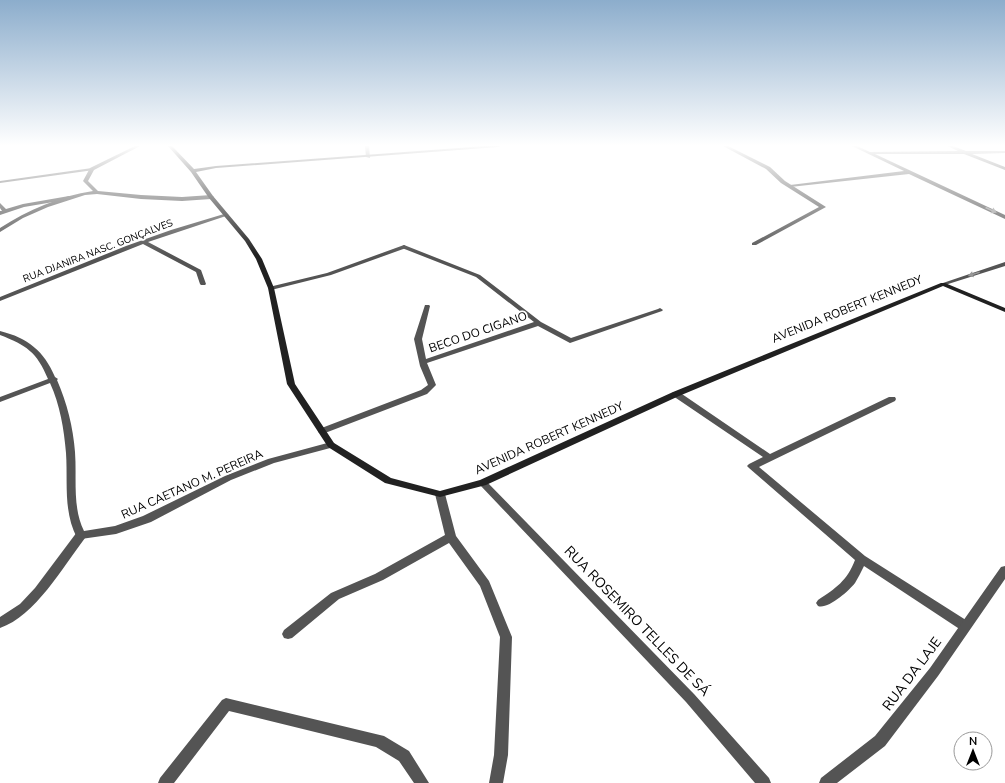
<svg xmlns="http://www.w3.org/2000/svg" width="1005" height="783" font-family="'Nunito Sans',sans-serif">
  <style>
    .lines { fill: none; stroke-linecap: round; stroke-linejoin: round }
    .lane { fill: #545454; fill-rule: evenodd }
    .street { fill: #545454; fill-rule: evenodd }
    .secondary { fill: #212121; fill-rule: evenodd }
    .oneway { fill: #989898 }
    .labels { text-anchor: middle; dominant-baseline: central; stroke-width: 3.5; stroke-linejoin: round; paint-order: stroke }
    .far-street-label { font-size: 10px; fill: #000; stroke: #fff }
    .street-label { font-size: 12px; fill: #000; stroke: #fff }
    .near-street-label { font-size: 14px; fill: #000; stroke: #fff }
  </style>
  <rect width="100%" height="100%" fill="#fff"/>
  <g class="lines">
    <path class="lane" d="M 723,146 L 728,146 L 770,167 L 785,181 L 826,207 L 756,245 L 752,245 L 752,243 L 819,207 L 781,183 L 766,169 Z
      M 92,168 L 94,168 L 94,170 L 0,183 L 0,181 Z
      M 69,196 L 72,198 L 71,199 L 24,207 L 0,215 L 0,211 L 2,211 L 0,208 L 0,203 L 6,209 L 23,204 Z
      M 224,214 L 229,215 L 148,242 L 201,270 L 206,284 L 205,285 L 201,285 L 200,284 L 196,272 L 143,244 L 0,301 L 0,297 L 126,246 L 171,230 Z
      M 404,245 L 480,275 L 541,322 L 571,338 L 658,309 L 660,308 L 663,310 L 662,311 L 570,343 L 538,326 L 427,363 L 436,385 L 427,394 L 325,433 L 319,433 L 318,431 L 319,429 L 421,390 L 428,385 L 420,366 L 414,339 L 425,305 L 429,305 L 430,306 L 422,339 L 426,359 L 534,322 L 476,277 L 402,248 L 401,247 Z
      M 673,392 L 679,392 L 770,454 L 889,397 L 895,397 L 896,399 L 895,401 L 759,467 L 865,556 L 969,622 L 971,626 L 969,630 L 965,631 L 961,630 L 864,566 C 861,572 858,578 855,583 C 849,591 827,610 818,606 L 816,603 L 818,600 C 836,588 847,581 855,560 L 749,468 L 747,466 L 749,464 L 763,457 L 673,396 L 672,394 Z
      M 440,491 L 443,492 L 445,494 L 456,536 L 489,581 L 512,637 L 508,755 L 503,783 L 489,783 L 494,755 L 500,637 L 480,586 L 449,543 L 383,580 L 339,599 L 292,638 L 288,639 L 284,638 L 282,634 L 284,630 L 331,593 L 375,574 L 445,535 L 435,494 L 437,492 Z
      M 81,531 L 85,532 L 86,535 L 85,538 C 63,567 35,616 0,628 L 0,617 L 20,604 L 35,588 L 77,532 Z
      M 226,698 L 384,736 L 409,751 L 429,783 L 414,783 L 399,761 L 376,747 L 229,711 L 174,783 L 158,783 L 160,778 L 222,700 Z"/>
    <path class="street" d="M 135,146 L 140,146 L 94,170 L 88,181 L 98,191 L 141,195 L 182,197 L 211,195 L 214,197 L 211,199 L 182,201 L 141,199 L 97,194 L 85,195 L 48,207 L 23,218 L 0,232 L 0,228 C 28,210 60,196 93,191 L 83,181 L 90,168 Z
      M 365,146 L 369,146 L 370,158 L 366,157 Z
      M 852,146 L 857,146 L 870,152 L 958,151 L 948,146 L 953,146 L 966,151 L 1005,151 L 1005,153 L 972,154 L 1005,167 L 1005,170 L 964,154 L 875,154 L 1005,215 L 1005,219 L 909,174 L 790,187 L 788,186 L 790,185 L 904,171 Z
      M 404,245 L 407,247 L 406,248 L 331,275 L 271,290 L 268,288 L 269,287 L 327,273 Z
      M 1005,262 L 1005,266 L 945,285 L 941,285 L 940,284 Z
      M 0,331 C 28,338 44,351 55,377 L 58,379 L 57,380 C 67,403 73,427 75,452 C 77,478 72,507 84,531 L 115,526 L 143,516 L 225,476 L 268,459 L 331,442 L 334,443 L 335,445 L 334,447 L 274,463 L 231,480 L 151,522 L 116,534 L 81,539 L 77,538 C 63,511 68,482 66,453 C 64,429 60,405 50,383 L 0,402 L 0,397 L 48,379 C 37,352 26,345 0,335 Z
      M 483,480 L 486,481 L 694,694 L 769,778 L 771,783 L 755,783 L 686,702 L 480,485 L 478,483 L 480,481 Z
      M 1005,566 L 1005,579 L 938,676 L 885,746 L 837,783 L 819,783 L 821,778 L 875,736 L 930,668 L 1001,567 Z"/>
    <path class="secondary" d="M 168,146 L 172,146 L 194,169 L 216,166 L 485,146 L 500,146 L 498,147 L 216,168 L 196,172 L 213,196 L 249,239 L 262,259 L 274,288 L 295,384 L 334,443 L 391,478 L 440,491 L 480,480 L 673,392 L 941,283 L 945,283 L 1005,308 L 1005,312 L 943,286 L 679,396 L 486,485 L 440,497 L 385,483 L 328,447 L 287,384 L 268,288 L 256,259 L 245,241 L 209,198 L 191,172 Z"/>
  </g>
  <defs><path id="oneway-solid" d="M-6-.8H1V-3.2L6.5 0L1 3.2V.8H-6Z"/></defs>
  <g class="oneway">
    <use href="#oneway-solid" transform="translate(991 210) rotate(25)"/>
    <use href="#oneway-solid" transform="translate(974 274) rotate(162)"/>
  </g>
  <linearGradient id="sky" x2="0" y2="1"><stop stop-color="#8cadcc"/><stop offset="0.57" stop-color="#fff"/><stop offset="1" stop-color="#fff" stop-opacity="0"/></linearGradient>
  <rect width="1005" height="255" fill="url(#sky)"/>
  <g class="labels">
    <g class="far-street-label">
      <text transform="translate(98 251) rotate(-21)">RUA DJANIRA NASC. GONÇALVES</text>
    </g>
    <g class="street-label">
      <text transform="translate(847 309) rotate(-22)">AVENIDA ROBERT KENNEDY</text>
      <text transform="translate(478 332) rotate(-19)">BECO DO CIGANO</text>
      <text transform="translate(549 438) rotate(-24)">AVENIDA ROBERT KENNEDY</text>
      <text transform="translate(192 484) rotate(-24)">RUA CAETANO M. PEREIRA</text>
    </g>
    <g class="near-street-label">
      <text transform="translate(637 621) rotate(46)">RUA ROSEMIRO TELLES DE SÁ</text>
      <text transform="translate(912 674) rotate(-53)">RUA DA LAJE</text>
    </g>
  </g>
  <g transform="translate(973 751)"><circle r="19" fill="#ffffff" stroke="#999999"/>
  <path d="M0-3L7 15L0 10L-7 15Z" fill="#000000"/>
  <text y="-6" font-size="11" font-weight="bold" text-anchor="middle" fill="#000000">N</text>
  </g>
</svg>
